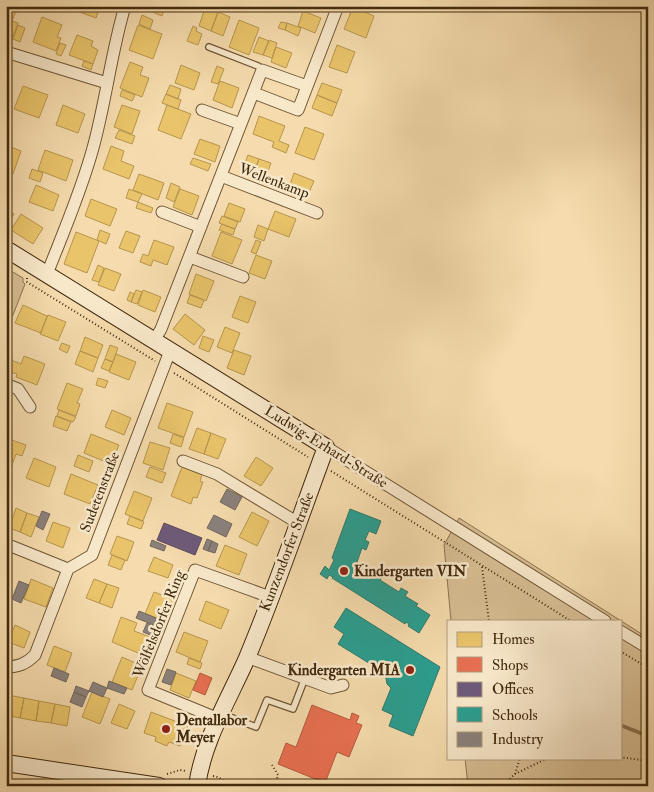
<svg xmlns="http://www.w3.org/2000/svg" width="654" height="792" font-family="'IM FELL Double Pica',serif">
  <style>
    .green { fill: #d7bd92; stroke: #8c7450 }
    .homes { fill: #e9c46a; stroke: #b7964f }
    .shops { fill: #e76f51; stroke: #b65a3d }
    .offices { fill: #6d597a; stroke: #604b5a }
    .schools { fill: #2a9d8f; stroke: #317a69 }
    .industry { fill: #8a817c; stroke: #74675b }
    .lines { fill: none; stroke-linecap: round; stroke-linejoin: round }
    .stream { stroke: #89704d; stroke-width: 4 }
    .lane-casing { stroke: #6f5636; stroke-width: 8 }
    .street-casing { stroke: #6f5636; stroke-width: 13 }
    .secondary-casing { stroke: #422a0f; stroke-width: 18 }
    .path { stroke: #422a0f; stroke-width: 2; stroke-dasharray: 1 2.5; stroke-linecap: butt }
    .lane { stroke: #f8e8ca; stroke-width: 5.5 }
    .street { stroke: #f8e8ca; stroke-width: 11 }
    .secondary { stroke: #f8e8ca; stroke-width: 16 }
    .poi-dot { fill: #8f2418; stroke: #f8e8ca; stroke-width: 2 }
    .labels { text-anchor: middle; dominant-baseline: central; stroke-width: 5; stroke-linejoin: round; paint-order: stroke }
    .street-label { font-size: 15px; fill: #422a0f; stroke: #f8e8ca }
    .poi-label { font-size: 15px; font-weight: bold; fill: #422a0f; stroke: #f8e8ca; text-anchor: start }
  </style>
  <rect width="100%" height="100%" fill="#f5dbad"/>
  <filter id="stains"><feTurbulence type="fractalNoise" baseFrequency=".004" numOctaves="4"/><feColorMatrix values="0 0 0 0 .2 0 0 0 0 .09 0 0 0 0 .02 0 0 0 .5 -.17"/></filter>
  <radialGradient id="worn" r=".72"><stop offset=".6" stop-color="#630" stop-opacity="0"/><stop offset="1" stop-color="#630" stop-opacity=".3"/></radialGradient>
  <path class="green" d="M 6,268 L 23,278 L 23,282 L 25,284 L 6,333 Z
    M 459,518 L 648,638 L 648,786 L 468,786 L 465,758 L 620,758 L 620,621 L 451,621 L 444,545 Z"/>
  <path class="homes" d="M 75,6 L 100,6 L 96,18 L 74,10 Z
    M 144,6 L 165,6 L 162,16 L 143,8 Z
    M 353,7 L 374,16 L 366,38 L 344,29 Z
    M 6,8 L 16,11 L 12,21 L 18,23 L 12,40 L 6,38 Z
    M 205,8 L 218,12 L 211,31 L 199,26 Z
    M 303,11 L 321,18 L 315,33 L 298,26 Z
    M 218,12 L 230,17 L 223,36 L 211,31 Z
    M 142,15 L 153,20 L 150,29 L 139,24 Z
    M 42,17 L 62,25 L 57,37 L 61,38 L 56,51 L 33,42 Z
    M 239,20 L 259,28 L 249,55 L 229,47 Z
    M 281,22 L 287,23 L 285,30 L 278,28 Z
    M 287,23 L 301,28 L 298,36 L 285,30 Z
    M 18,25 L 25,28 L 20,42 L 13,39 Z
    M 138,25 L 162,34 L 153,59 L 129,50 Z
    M 193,26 L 197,28 L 196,31 L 202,34 L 198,45 L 187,41 Z
    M 77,35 L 93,41 L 91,46 L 98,50 L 93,64 L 69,55 Z
    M 259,37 L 269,41 L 263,55 L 253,52 Z
    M 269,40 L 277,43 L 272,58 L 263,55 Z
    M 60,43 L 66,45 L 61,56 L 56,54 Z
    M 337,45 L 355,52 L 347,73 L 329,67 Z
    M 276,47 L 292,53 L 286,68 L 271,62 Z
    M 84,61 L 93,64 L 91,70 L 82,66 Z
    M 130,62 L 143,67 L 140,75 L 149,78 L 142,97 L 120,88 Z
    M 181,65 L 200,73 L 194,90 L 175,83 Z
    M 217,66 L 224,69 L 218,84 L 211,82 Z
    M 220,81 L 239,88 L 232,108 L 213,100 Z
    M 322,83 L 342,90 L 337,103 L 317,95 Z
    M 170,85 L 181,89 L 178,99 L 166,94 Z
    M 23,86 L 48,95 L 39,118 L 14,109 Z
    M 122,90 L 135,95 L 132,101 L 120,96 Z
    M 166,94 L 181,100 L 178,109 L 162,103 Z
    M 317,95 L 337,103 L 332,116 L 312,108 Z
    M 63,105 L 85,114 L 78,133 L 56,125 Z
    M 122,105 L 140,111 L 132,134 L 114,127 Z
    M 167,105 L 191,114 L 181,139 L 158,130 Z
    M 259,116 L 285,126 L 279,141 L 289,145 L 286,153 L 272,147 L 274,142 L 253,134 Z
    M 6,123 L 12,125 L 7,136 L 6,136 Z
    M 305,127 L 324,134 L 314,160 L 295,153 Z
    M 119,130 L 135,136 L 132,144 L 115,138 Z
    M 200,139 L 220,146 L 215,162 L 194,154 Z
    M 6,145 L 21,151 L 13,174 L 6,172 Z
    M 111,146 L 124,151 L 121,161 L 134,166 L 129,179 L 103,169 Z
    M 45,150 L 73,160 L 66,181 L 38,170 Z
    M 248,155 L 259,159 L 253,175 L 242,171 Z
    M 193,158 L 211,164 L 208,171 L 190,164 Z
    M 259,159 L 271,163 L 265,180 L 253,175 Z
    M 32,169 L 43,173 L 40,182 L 29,178 Z
    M 294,173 L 314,181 L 307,197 L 288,190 Z
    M 139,174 L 164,183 L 158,200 L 133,190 Z
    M 171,183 L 180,187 L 174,202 L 166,198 Z
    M 36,185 L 59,195 L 53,211 L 29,202 Z
    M 129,189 L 142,194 L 138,202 L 126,198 Z
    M 180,189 L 199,196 L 192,215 L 173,207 Z
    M 91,199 L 117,209 L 110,226 L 85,216 Z
    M 138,202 L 153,208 L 151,213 L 136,208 Z
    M 229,203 L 245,209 L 240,222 L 224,216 Z
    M 6,209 L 14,214 L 6,226 Z
    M 275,211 L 296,219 L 289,237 L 268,229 Z
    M 21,214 L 43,228 L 33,244 L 11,230 Z
    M 222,216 L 238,222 L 235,229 L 219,223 Z
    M 222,224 L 235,229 L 233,235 L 219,230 Z
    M 258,225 L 268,229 L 264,241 L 254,237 Z
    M 100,230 L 110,234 L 106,244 L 97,240 Z
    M 126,231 L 140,236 L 133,253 L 119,248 Z
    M 76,232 L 99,241 L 87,273 L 64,264 Z
    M 221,232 L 242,240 L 232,264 L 212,256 Z
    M 154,240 L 174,247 L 167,265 L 153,260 L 151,266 L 140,262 L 143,254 L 148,256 Z
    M 256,240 L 261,242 L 256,254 L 251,252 Z
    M 256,255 L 272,261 L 265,279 L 249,273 Z
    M 98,265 L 104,268 L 99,282 L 92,280 Z
    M 105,268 L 121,274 L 114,291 L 98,285 Z
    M 196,274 L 214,281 L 206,301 L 189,294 Z
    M 136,290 L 142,292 L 137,304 L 131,302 Z
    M 143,290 L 161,297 L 155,312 L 138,305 Z
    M 130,292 L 134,294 L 131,302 L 127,300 Z
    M 190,295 L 204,300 L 201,308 L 187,303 Z
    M 240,296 L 256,302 L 248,323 L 232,317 Z
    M 23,305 L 47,316 L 41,333 L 15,323 Z
    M 185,314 L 205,330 L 194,345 L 173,329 Z
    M 48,315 L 66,322 L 58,341 L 40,334 Z
    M 225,327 L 240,333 L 232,353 L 217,347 Z
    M 203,336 L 214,340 L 209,352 L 199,348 Z
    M 85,337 L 103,345 L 98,358 L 80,351 Z
    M 62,343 L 70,346 L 67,353 L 59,349 Z
    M 110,345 L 118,348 L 113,362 L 105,359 Z
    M 234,350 L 251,356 L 244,375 L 227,368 Z
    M 80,351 L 98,358 L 93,372 L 75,364 Z
    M 116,354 L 136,362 L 129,380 L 109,372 Z
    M 6,355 L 12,357 L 7,371 L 6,371 Z
    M 24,356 L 45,364 L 37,385 L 16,377 L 17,374 L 7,371 L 11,360 L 21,364 Z
    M 105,359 L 113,362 L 109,371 L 101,368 Z
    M 98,378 L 108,381 L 105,388 L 96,385 Z
    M 67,383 L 83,389 L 77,403 L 80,404 L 76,416 L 57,409 Z
    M 167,403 L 193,412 L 184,437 L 158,428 Z
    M 59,410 L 76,417 L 73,422 L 57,416 Z
    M 112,410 L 131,418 L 124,435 L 105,427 Z
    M 56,416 L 71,422 L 67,431 L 53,426 Z
    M 197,428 L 211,433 L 204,454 L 189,449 Z
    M 211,433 L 226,439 L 218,459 L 204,454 Z
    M 91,434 L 119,445 L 111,464 L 84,453 Z
    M 173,434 L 184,438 L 181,447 L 170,443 Z
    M 6,438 L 26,445 L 22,456 L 16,454 L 11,468 L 6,467 Z
    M 150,442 L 170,448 L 163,470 L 143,463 Z
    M 78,455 L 93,461 L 89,472 L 74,466 Z
    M 256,457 L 273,468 L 261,486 L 244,476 Z
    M 34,458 L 56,467 L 49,487 L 26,478 Z
    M 150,467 L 166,473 L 162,483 L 146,477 Z
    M 182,467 L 202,475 L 200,481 L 203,482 L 197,498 L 193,497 L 191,504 L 171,496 Z
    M 71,474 L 98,485 L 90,504 L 64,494 Z
    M 134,491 L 152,498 L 143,521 L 125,514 Z
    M 16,508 L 27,513 L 20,532 L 9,528 Z
    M 252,512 L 269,521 L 257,546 L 239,537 Z
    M 27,513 L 39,517 L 31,537 L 20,532 Z
    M 130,516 L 144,522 L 141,529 L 127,524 Z
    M 53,522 L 70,528 L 63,548 L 46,541 Z
    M 117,536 L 134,542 L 127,561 L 110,554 Z
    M 225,545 L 247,554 L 239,575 L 216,566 Z
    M 112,555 L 125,560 L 121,570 L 108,565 Z
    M 154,557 L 173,565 L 168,578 L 148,571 Z
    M 31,579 L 53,588 L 46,607 L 24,599 Z
    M 94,579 L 107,584 L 99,603 L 86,598 Z
    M 107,584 L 119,588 L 112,608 L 99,603 Z
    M 154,592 L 173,599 L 165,621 L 145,614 Z
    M 206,601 L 229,610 L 221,629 L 199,620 Z
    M 121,617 L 137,623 L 134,631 L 150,637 L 143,655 L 112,642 Z
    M 15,625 L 30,632 L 24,648 L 8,642 Z
    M 184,632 L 208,641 L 200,662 L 176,652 Z
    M 54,646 L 72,653 L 65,672 L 47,665 Z
    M 122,657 L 142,666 L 132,690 L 112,682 Z
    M 189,658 L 202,663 L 200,669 L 187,664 Z
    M 176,673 L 196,681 L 189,698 L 170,690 Z
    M 92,692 L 110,699 L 100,724 L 82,717 Z
    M 8,695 L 24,698 L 20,718 L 6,715 Z
    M 24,698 L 39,701 L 36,721 L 20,718 Z
    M 39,701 L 55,704 L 51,723 L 36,721 Z
    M 55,704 L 70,707 L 67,726 L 51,723 Z
    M 119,704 L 135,711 L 127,729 L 111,723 Z
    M 151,712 L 188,726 L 180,746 L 169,742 L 167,746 L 155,741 L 156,737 L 144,733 Z"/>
  <path class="shops" d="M 200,673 L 212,678 L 205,695 L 193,690 Z
    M 312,705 L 350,720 L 352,713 L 359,716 L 356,723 L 362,725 L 349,757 L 337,752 L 325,783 L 278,764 L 286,743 L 296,747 Z"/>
  <path class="offices" d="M 164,523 L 202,538 L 195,555 L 157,540 Z"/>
  <path class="schools" d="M 350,509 L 381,521 L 376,534 L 369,531 L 365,540 L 369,542 L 366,550 L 362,548 L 356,565 L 374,576 L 376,572 L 383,576 L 380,580 L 399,592 L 401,588 L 408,592 L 405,596 L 418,604 L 416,606 L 430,615 L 419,633 L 408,626 L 409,624 L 406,622 L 405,624 L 332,578 L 333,577 L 329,575 L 327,579 L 320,574 L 325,566 L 329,570 L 334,560 L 332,558 Z
    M 346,608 L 440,667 L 413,736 L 389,726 L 393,715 L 382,710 L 391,688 L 387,684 L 385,673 L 338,644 L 344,634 L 334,627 Z"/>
  <path class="industry" d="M 227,489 L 242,497 L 235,510 L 220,502 Z
    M 42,511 L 50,514 L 43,530 L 36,526 Z
    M 214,515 L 232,524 L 226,537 L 207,528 Z
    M 207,539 L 212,541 L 208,551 L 203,549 Z
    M 152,540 L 166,546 L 164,551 L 150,546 Z
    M 212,541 L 218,544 L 215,553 L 208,551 Z
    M 19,581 L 29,585 L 21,603 L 12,599 Z
    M 139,611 L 156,618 L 154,625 L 136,618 Z
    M 147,623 L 158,628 L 155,637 L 143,632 Z
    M 54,668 L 69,674 L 66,682 L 51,676 Z
    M 167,669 L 176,672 L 171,685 L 162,682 Z
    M 109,681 L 127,688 L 124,694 L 107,688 Z
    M 93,682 L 107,688 L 103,697 L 89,691 Z
    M 76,686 L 89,691 L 86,697 L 74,692 Z
    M 74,692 L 86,697 L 82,707 L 70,702 Z"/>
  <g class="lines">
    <path class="stream" d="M 620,725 L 648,736"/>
    <defs>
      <path id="lane" d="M 209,47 L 258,66 L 262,70
        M 222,714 L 256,727 L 267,700 L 293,709 L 305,678"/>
      <path id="street" d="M 6,52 L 107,83
        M 254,93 L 298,110 L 338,6
        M 202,110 L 241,124
        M 221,176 L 317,213
        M 162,212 L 201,227
        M 190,257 L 243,277
        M 47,274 C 63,233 81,192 93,148 C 106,101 111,53 125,6
        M 154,341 L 161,329 L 262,70 L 307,86
        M 6,384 L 18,389 L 30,407
        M 326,447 L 605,621
        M 183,461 L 217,474 L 298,523
        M 6,544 L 68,569 L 92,555 L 170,351
        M 620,631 L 648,648
        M 247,657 L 331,688 L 343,685
        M 6,667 C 18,667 26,664 35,655 L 68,569
        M 219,719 L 148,690 L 195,570 L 270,597"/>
      <path id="secondary" d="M 6,249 L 326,447 C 300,517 276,589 247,658 C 229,699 203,741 197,786
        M 6,763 L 159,786"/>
    </defs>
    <use href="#lane" class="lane-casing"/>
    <use href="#street" class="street-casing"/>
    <use href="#secondary" class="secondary-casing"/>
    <path class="path" d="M 27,278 L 27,282 L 155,361
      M 174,373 L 308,457
      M 331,471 L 571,621
      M 482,567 L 489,621
      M 620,651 L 648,668
      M 620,757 L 648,761
      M 272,765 L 278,775 L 276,782 L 281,786
      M 167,774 L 180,770 L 186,771
      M 515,774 L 520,758
      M 213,776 C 221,777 225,783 232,786
      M 502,786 L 515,774 L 548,758"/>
    <use href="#lane" class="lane"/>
    <use href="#street" class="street"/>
    <use href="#secondary" class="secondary"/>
  </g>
  <g class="poi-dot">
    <circle cx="344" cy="571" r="5"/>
    <circle cx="410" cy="670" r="5"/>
    <circle cx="166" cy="729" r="5"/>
  </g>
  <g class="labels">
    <g class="street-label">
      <text transform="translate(274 181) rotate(21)">Wellenkamp</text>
      <text transform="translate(326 447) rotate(32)">Ludwig-Erhard-Straße</text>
      <text transform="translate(100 492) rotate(-69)">Sudetenstraße</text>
      <text transform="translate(287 552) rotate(-69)">Kunzendorfer Straße</text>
      <text transform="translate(159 624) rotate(-68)">Wölfelsdorfer Ring</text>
    </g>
    <g class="poi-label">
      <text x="354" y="571">Kindergarten VIN</text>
      <text x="400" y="670" text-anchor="end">Kindergarten MIA</text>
      <text x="176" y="720">Dentallabor<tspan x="176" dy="17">Meyer</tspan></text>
    </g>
  </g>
  <rect width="654" height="792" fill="none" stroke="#f5dbad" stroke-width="25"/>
  <rect x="8" y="8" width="639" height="777" fill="none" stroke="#422a0f" stroke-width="2.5"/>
  <rect x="12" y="12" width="629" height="767" fill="none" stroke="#422a0f"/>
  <rect x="447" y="620" width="175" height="140" fill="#f8e8ca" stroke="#af9c7f"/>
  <rect x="457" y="632" width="25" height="15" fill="#e9c46a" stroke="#af9c7f"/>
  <text x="492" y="644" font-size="15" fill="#422a0f">Homes</text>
  <rect x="457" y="657" width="25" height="15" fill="#e76f51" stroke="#af9c7f"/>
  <text x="492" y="670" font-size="15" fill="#422a0f">Shops</text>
  <rect x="457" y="682" width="25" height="15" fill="#6d597a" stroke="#af9c7f"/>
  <text x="492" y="694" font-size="15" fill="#422a0f">Offices</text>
  <rect x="457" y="707" width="25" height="15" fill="#2a9d8f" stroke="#af9c7f"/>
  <text x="492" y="720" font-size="15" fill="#422a0f">Schools</text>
  <rect x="457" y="732" width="25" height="15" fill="#8a817c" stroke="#af9c7f"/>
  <text x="492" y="744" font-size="15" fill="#422a0f">Industry</text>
  <rect width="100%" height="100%" filter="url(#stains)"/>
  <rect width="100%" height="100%" fill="url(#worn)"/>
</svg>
